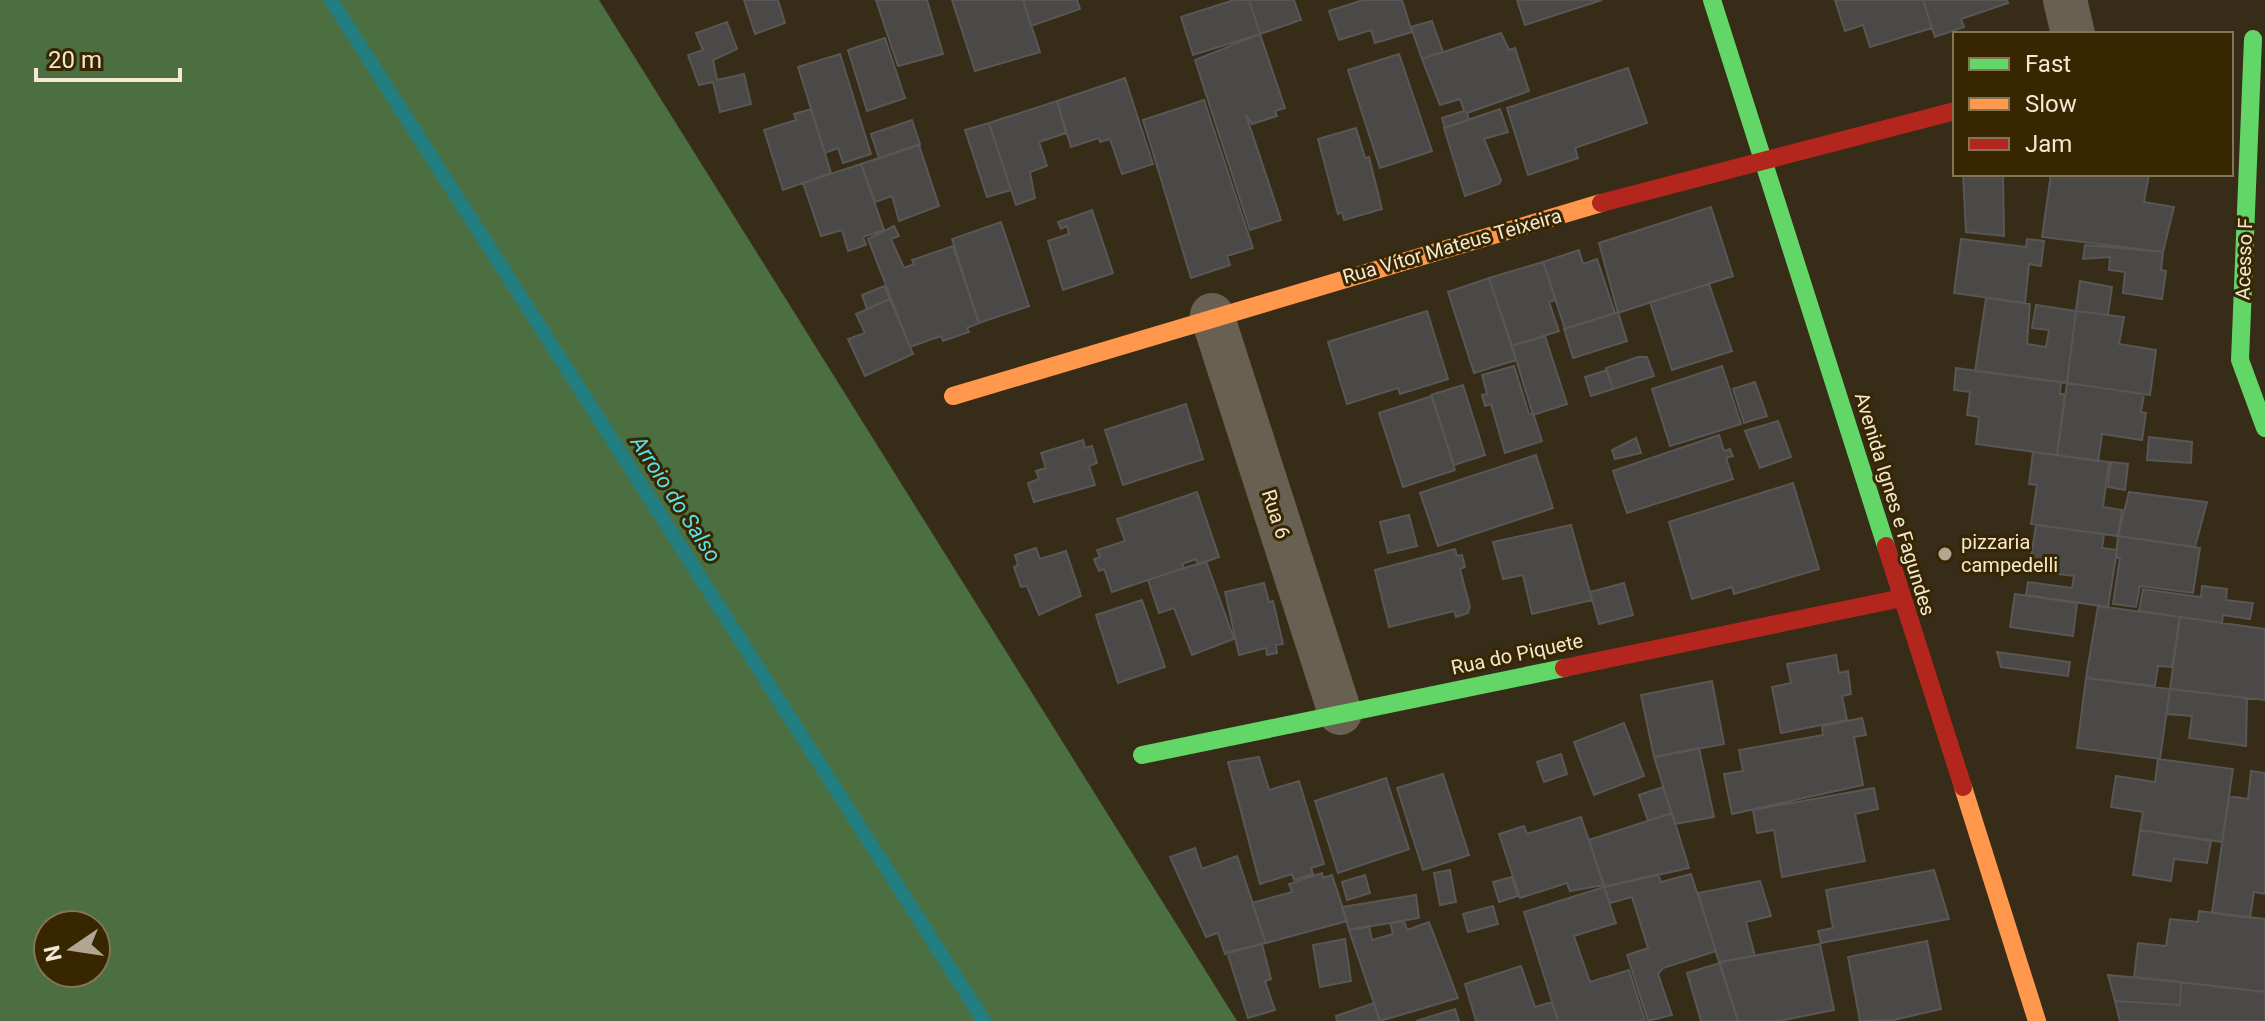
<svg xmlns="http://www.w3.org/2000/svg" width="2265" height="1021" font-family="Roboto,sans-serif">
  <style>
    .forest { fill: #4b6f41; fill-rule: evenodd }
    .lines { fill: none; stroke-linecap: round; stroke-linejoin: round }
    .stream { stroke: #237e82; stroke-width: 14 }
    .building { fill: #4a4948; stroke: #585755; stroke-width: 2 }
    .street { stroke: #686050; stroke-width: 44 }
    .fast { stroke: #63d668; stroke-width: 18 }
    .slow { stroke: #ff974d; stroke-width: 18 }
    .jam { stroke: #b3261e; stroke-width: 18 }
    .poi-dot { fill: #b1a692; stroke: #382600; stroke-width: 3 }
    .labels { text-anchor: middle; dominant-baseline: central; stroke-width: 6; stroke-linejoin: round; paint-order: stroke }
    .street-label { font-size: 20px; fill: #f3e8d4; stroke: #382600 }
    .poi-label { font-size: 20px; fill: #f3e8d4; stroke: #382600; text-anchor: start }
    .water-label { font-size: 22px; font-style: italic; fill: #59e2ec; stroke: #382600 }
  </style>
  <rect width="100%" height="100%" fill="#362c17"/>
  <path class="forest" d="M 0,0 L 599,0 L 1237,1021 L 0,1021 ZM 48,925 L 96,925 L 96,973 L 48,973 Z"/>
  <g class="lines">
    <path class="stream" d="M 331,0 L 984,1021"/>
  </g>
  <path class="building" d="M 744,0 L 778,0 L 785,23 L 755,34 Z
    M 876,0 L 927,0 L 943,54 L 898,66 Z
    M 952,0 L 1023,0 L 1040,52 L 975,71 Z
    M 1023,0 L 1077,0 L 1080,9 L 1031,26 Z
    M 1234,0 L 1249,0 L 1260,34 L 1193,55 L 1181,17 Z
    M 1249,0 L 1294,0 L 1301,20 L 1260,34 Z
    M 1363,0 L 1402,0 L 1412,32 L 1375,43 L 1371,30 L 1339,40 L 1329,11 Z
    M 1517,0 L 1602,0 L 1525,25 Z
    M 1835,0 L 1923,0 L 1932,28 L 1870,47 L 1863,25 L 1845,31 Z
    M 1923,0 L 2007,0 L 2008,3 L 1961,19 L 1964,27 L 1935,37 Z
    M 1432,21 L 1443,52 L 1422,59 L 1411,27 Z
    M 727,22 L 737,49 L 713,60 L 717,80 L 744,74 L 751,104 L 720,112 L 713,82 L 699,85 L 688,55 L 703,50 L 696,33 Z
    M 1501,33 L 1509,50 L 1515,48 L 1529,91 L 1467,113 L 1469,120 L 1445,128 L 1442,118 L 1464,111 L 1460,99 L 1440,105 L 1422,59 Z
    M 1260,34 L 1285,108 L 1275,111 L 1277,116 L 1252,124 L 1246,115 L 1281,220 L 1250,230 L 1195,60 Z
    M 885,38 L 905,98 L 867,111 L 848,50 Z
    M 840,54 L 871,154 L 843,163 L 838,148 L 825,153 L 798,67 Z
    M 1399,54 L 1432,151 L 1380,168 L 1348,70 Z
    M 1628,68 L 1647,123 L 1575,148 L 1578,158 L 1528,175 L 1507,108 Z
    M 1125,78 L 1153,164 L 1122,174 L 1110,139 L 1100,142 L 1099,138 L 1071,147 L 1057,101 Z
    M 1204,100 L 1253,248 L 1227,256 L 1230,265 L 1191,278 L 1143,120 Z
    M 1057,101 L 1066,133 L 1039,142 L 1047,166 L 1030,172 L 1035,198 L 1016,205 L 989,123 Z
    M 811,109 L 831,173 L 783,190 L 764,130 L 796,120 L 794,114 Z
    M 1500,109 L 1508,132 L 1484,139 L 1501,180 L 1499,184 L 1465,196 L 1444,128 Z
    M 912,120 L 920,144 L 879,158 L 871,134 Z
    M 989,123 L 1011,190 L 987,197 L 965,130 Z
    M 1356,128 L 1365,158 L 1369,157 L 1382,209 L 1344,220 L 1342,212 L 1338,214 L 1318,139 Z
    M 919,145 L 939,206 L 899,221 L 892,196 L 875,202 L 861,164 Z
    M 861,164 L 884,230 L 863,237 L 866,245 L 848,251 L 842,230 L 821,236 L 803,183 Z
    M 1963,174 L 2003,174 L 2004,236 L 1966,232 Z
    M 2051,174 L 2149,174 L 2144,202 L 2174,207 L 2163,252 L 2042,237 Z
    M 1711,207 L 1733,276 L 1618,313 L 1599,243 Z
    M 1092,210 L 1113,273 L 1063,290 L 1048,241 L 1069,234 L 1067,226 L 1061,229 L 1058,222 Z
    M 1001,222 L 1029,306 L 979,323 L 952,239 Z
    M 894,226 L 899,236 L 891,239 L 904,268 L 914,264 L 912,260 L 953,246 L 979,323 L 967,328 L 969,332 L 943,341 L 941,336 L 910,347 L 868,239 Z
    M 1961,239 L 2026,247 L 2027,239 L 2044,241 L 2041,266 L 2029,264 L 2025,303 L 1954,293 Z
    M 2085,245 L 2163,252 L 2161,270 L 2166,271 L 2162,299 L 2123,293 L 2125,272 L 2109,270 L 2110,257 L 2083,259 Z
    M 1579,250 L 1583,264 L 1597,259 L 1615,313 L 1565,329 L 1543,262 Z
    M 1543,262 L 1556,300 L 1549,302 L 1559,331 L 1512,346 L 1489,278 Z
    M 1489,278 L 1516,360 L 1474,373 L 1448,292 Z
    M 2080,281 L 2112,287 L 2108,315 L 2076,311 Z
    M 1709,284 L 1732,351 L 1672,370 L 1650,302 Z
    M 884,286 L 890,299 L 867,309 L 862,295 Z
    M 1986,298 L 2030,304 L 2027,344 L 2046,347 L 2049,330 L 2032,328 L 2036,305 L 2076,311 L 2067,383 L 1975,371 Z
    M 890,299 L 913,354 L 865,376 L 848,339 L 865,333 L 856,314 Z
    M 1427,311 L 1448,379 L 1400,394 L 1398,388 L 1347,404 L 1328,342 Z
    M 2076,311 L 2124,317 L 2119,344 L 2156,350 L 2150,395 L 2067,383 Z
    M 1618,312 L 1627,341 L 1573,358 L 1564,329 Z
    M 1545,336 L 1567,404 L 1533,415 L 1512,346 Z
    M 1638,357 L 1647,357 L 1654,376 L 1613,389 L 1606,368 Z
    M 1514,366 L 1529,414 L 1533,413 L 1542,441 L 1505,453 L 1491,404 L 1485,406 L 1482,395 L 1487,394 L 1482,375 Z
    M 1722,366 L 1741,424 L 1670,446 L 1652,389 Z
    M 1956,368 L 2061,382 L 2060,394 L 2065,394 L 2057,455 L 1976,444 L 1979,417 L 1967,415 L 1970,392 L 1954,390 Z
    M 1607,370 L 1613,389 L 1591,396 L 1585,377 Z
    M 1755,382 L 1767,416 L 1744,423 L 1733,389 Z
    M 2067,383 L 2144,394 L 2141,412 L 2146,413 L 2142,440 L 2102,434 L 2098,461 L 2057,455 Z
    M 1463,385 L 1485,455 L 1454,465 L 1431,395 Z
    M 1432,396 L 1455,470 L 1403,487 L 1379,413 Z
    M 1186,404 L 1203,459 L 1123,485 L 1105,430 Z
    M 1778,421 L 1791,457 L 1760,468 L 1745,431 Z
    M 1719,435 L 1724,451 L 1730,449 L 1733,456 L 1726,458 L 1733,479 L 1627,513 L 1613,471 Z
    M 2149,437 L 2192,442 L 2191,463 L 2147,460 Z
    M 1636,438 L 1641,453 L 1615,459 L 1612,450 Z
    M 1083,440 L 1085,448 L 1092,446 L 1097,463 L 1089,466 L 1095,485 L 1034,502 L 1028,483 L 1039,479 L 1036,471 L 1046,468 L 1041,453 Z
    M 2033,452 L 2109,462 L 2103,507 L 2122,510 L 2118,536 L 2031,524 L 2037,485 L 2029,484 Z
    M 1536,455 L 1553,508 L 1438,546 L 1420,493 Z
    M 2111,462 L 2128,464 L 2125,490 L 2108,487 Z
    M 1793,483 L 1819,569 L 1734,594 L 1732,587 L 1692,599 L 1669,522 Z
    M 1197,492 L 1219,557 L 1198,565 L 1196,559 L 1182,564 L 1184,568 L 1112,592 L 1104,569 L 1099,571 L 1094,559 L 1100,557 L 1097,550 L 1125,541 L 1117,519 Z
    M 2129,492 L 2207,502 L 2195,547 L 2118,536 Z
    M 1409,515 L 1417,546 L 1388,553 L 1380,522 Z
    M 1571,525 L 1592,600 L 1532,614 L 1523,575 L 1503,579 L 1493,542 Z
    M 2036,525 L 2104,534 L 2102,548 L 2117,550 L 2108,607 L 2026,595 L 2028,582 L 2072,588 L 2074,576 L 2029,570 Z
    M 2118,536 L 2200,548 L 2193,593 L 2140,586 L 2136,607 L 2113,604 L 2120,558 L 2116,557 Z
    M 1036,548 L 1040,559 L 1066,551 L 1081,596 L 1039,615 L 1027,586 L 1021,587 L 1014,567 L 1018,565 L 1015,555 Z
    M 1455,549 L 1457,556 L 1462,555 L 1465,567 L 1460,569 L 1470,607 L 1468,613 L 1456,617 L 1454,611 L 1389,627 L 1375,570 Z
    M 1206,561 L 1234,639 L 1192,655 L 1174,608 L 1159,613 L 1148,580 Z
    M 1264,583 L 1269,602 L 1273,601 L 1283,644 L 1276,645 L 1277,653 L 1267,655 L 1266,648 L 1239,655 L 1225,592 Z
    M 1624,583 L 1633,615 L 1599,624 L 1590,592 Z
    M 2202,586 L 2227,589 L 2226,600 L 2253,603 L 2250,619 L 2223,615 L 2222,623 L 2139,611 L 2143,589 L 2201,597 Z
    M 2015,594 L 2077,603 L 2073,636 L 2010,627 Z
    M 1142,600 L 1165,667 L 1118,683 L 1096,615 Z
    M 2098,606 L 2180,617 L 2172,667 L 2158,666 L 2155,686 L 2086,678 Z
    M 2180,617 L 2265,629 L 2265,700 L 2170,689 Z
    M 1997,652 L 2070,662 L 2068,676 L 2001,667 Z
    M 1836,655 L 1839,673 L 1848,671 L 1851,694 L 1842,696 L 1847,720 L 1781,733 L 1772,687 L 1791,683 L 1787,664 Z
    M 2086,678 L 2170,689 L 2160,759 L 2077,748 Z
    M 1712,681 L 1724,744 L 1654,757 L 1641,695 Z
    M 2170,689 L 2247,698 L 2246,746 L 2189,738 L 2192,716 L 2166,714 Z
    M 1862,718 L 1866,735 L 1854,737 L 1863,785 L 1732,814 L 1724,774 L 1743,771 L 1739,750 L 1823,735 L 1822,726 Z
    M 1624,723 L 1644,776 L 1594,795 L 1574,742 Z
    M 1699,748 L 1714,817 L 1675,824 L 1654,757 Z
    M 1561,754 L 1567,774 L 1544,782 L 1537,762 Z
    M 1259,757 L 1269,790 L 1299,781 L 1324,864 L 1311,868 L 1313,874 L 1294,880 L 1292,874 L 1260,884 L 1228,762 Z
    M 2158,759 L 2233,769 L 2222,842 L 2140,830 L 2143,812 L 2111,807 L 2116,776 L 2155,782 Z
    M 2251,771 L 2265,773 L 2265,894 L 2254,892 L 2250,918 L 2212,913 L 2229,796 L 2248,799 Z
    M 1443,774 L 1469,855 L 1423,870 L 1397,788 Z
    M 1386,778 L 1409,849 L 1338,873 L 1315,801 Z
    M 1663,787 L 1672,813 L 1648,821 L 1639,795 Z
    M 1874,788 L 1878,809 L 1855,814 L 1865,861 L 1782,877 L 1774,830 L 1757,833 L 1753,810 Z
    M 1672,813 L 1689,868 L 1604,887 L 1589,840 Z
    M 1581,817 L 1604,885 L 1570,891 L 1567,883 L 1520,898 L 1499,834 L 1524,826 L 1527,834 Z
    M 2140,830 L 2211,841 L 2207,863 L 2174,859 L 2171,881 L 2133,875 Z
    M 1195,848 L 1202,869 L 1237,856 L 1266,943 L 1225,954 L 1218,933 L 1206,937 L 1170,857 Z
    M 1450,870 L 1456,902 L 1440,905 L 1434,873 Z
    M 1934,870 L 1949,919 L 1821,943 L 1818,931 L 1833,928 L 1826,890 Z
    M 1322,873 L 1323,878 L 1332,875 L 1347,921 L 1266,943 L 1252,903 L 1292,892 L 1289,884 Z
    M 1658,874 L 1661,882 L 1691,874 L 1716,951 L 1663,968 L 1658,974 L 1672,1015 L 1648,1021 L 1627,955 L 1648,948 L 1632,897 L 1610,903 L 1604,887 Z
    M 1365,875 L 1370,893 L 1347,900 L 1342,882 Z
    M 1512,877 L 1518,896 L 1499,902 L 1493,882 Z
    M 1760,881 L 1771,916 L 1746,922 L 1755,956 L 1719,962 L 1698,893 Z
    M 1604,887 L 1616,923 L 1574,936 L 1590,982 L 1629,970 L 1645,1021 L 1558,1021 L 1524,912 Z
    M 1416,895 L 1419,918 L 1349,930 L 1342,907 Z
    M 1493,906 L 1498,924 L 1468,932 L 1463,914 Z
    M 2199,911 L 2265,919 L 2265,992 L 2134,977 L 2138,943 L 2166,946 L 2170,919 L 2198,922 Z
    M 1404,921 L 1407,930 L 1429,922 L 1458,998 L 1380,1021 L 1349,930 L 1369,926 L 1372,940 L 1393,934 L 1390,923 Z
    M 1345,939 L 1351,981 L 1320,987 L 1313,945 Z
    M 1927,941 L 1941,1009 L 1894,1020 L 1860,1021 L 1848,957 Z
    M 1262,944 L 1271,979 L 1265,981 L 1275,1010 L 1248,1018 L 1227,952 Z
    M 1820,944 L 1834,1010 L 1779,1021 L 1738,1021 L 1719,962 Z
    M 1720,963 L 1738,1021 L 1701,1021 L 1687,973 Z
    M 1521,966 L 1535,1007 L 1552,1002 L 1558,1021 L 1476,1021 L 1465,984 Z
    M 2108,975 L 2181,982 L 2180,1005 L 2115,1001 Z
    M 2181,982 L 2265,992 L 2265,1021 L 2120,1021 L 2115,1001 L 2180,1005 Z
    M 1374,1003 L 1380,1021 L 1337,1021 L 1336,1016 Z
    M 1455,1009 L 1459,1021 L 1416,1021 Z"/>
  <g class="lines">
    <path class="street" d="M 2065,0 L 2073,34
      M 1212,315 L 1340,713"/>
    <path class="fast" d="M 1712,0 L 1886,546
      M 2253,39 L 2240,360 L 2265,428
      M 1142,755 L 1564,668"/>
    <path class="slow" d="M 953,396 L 1601,203
      M 1963,787 L 2037,1021"/>
    <path class="jam" d="M 1601,203 L 1955,111
      M 1886,546 L 1963,787
      M 1564,668 L 1902,598"/>
  </g>
  <circle class="poi-dot" cx="1945" cy="554" r="8"/>
  <g class="labels">
    <g class="street-label">
      <text transform="translate(1452 246) rotate(-16)">Rua Vítor Mateus Teixeira</text>
      <text transform="translate(2244 259) rotate(-88)">Acesso F</text>
      <text transform="translate(1895 504) rotate(73)">Avenida Ignes e Fagundes</text>
      <text transform="translate(1276 514) rotate(72)">Rua 6</text>
      <text transform="translate(1517 654) rotate(-12)">Rua do Piquete</text>
    </g>
    <g class="poi-label">
      <text x="1961" y="542">pizzaria<tspan x="1961" dy="23">campedelli</tspan></text>
    </g>
    <g class="water-label">
      <text transform="translate(676 499) rotate(57)">Arroio do Salso</text>
    </g>
  </g>
  <rect x="1953" y="32" width="280" height="144" fill="#382600" stroke="#837455" stroke-width="2"/>
  <rect x="1969" y="58" width="40" height="12" fill="#63d668" stroke="#837455" stroke-width="2"/>
  <text x="2025" y="72" font-size="24" fill="#f3e8d4">Fast</text>
  <rect x="1969" y="98" width="40" height="12" fill="#ff974d" stroke="#837455" stroke-width="2"/>
  <text x="2025" y="112" font-size="24" fill="#f3e8d4">Slow</text>
  <rect x="1969" y="138" width="40" height="12" fill="#b3261e" stroke="#837455" stroke-width="2"/>
  <text x="2025" y="152" font-size="24" fill="#f3e8d4">Jam</text>
  <g transform="translate(72 949) rotate(257)"><circle r="38" fill="#382600" stroke="#837455" stroke-width="2"/>
  <path d="M0-6L14 30L0 20L-14 30Z" fill="#b1a692"/>
  <text y="-12" font-size="22" font-weight="bold" text-anchor="middle" fill="#f3e8d4">N</text>
  </g>
  <path d="M36 68v12h144v-12" fill="none" stroke="#f3e8d4" stroke-width="4"/>
  <text x="48" y="68" font-size="24" fill="#f3e8d4" stroke="#382600" stroke-width="6" paint-order="stroke">20 m</text>
</svg>
